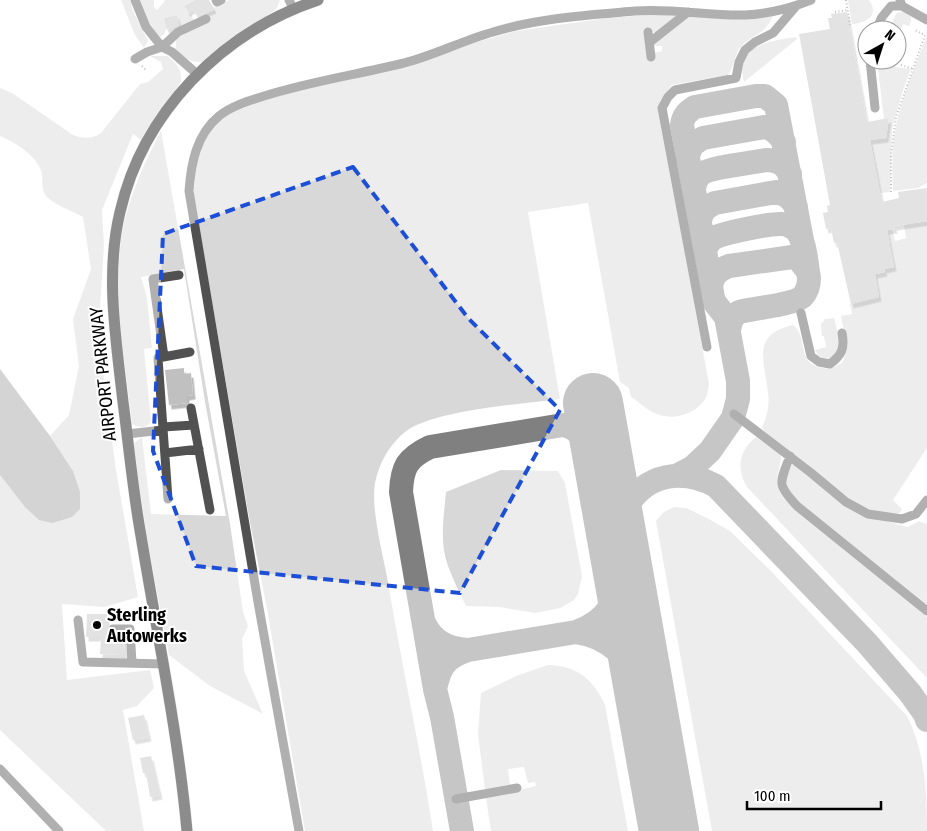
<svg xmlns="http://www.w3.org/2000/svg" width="927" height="831" font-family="'Fira Sans Condensed',sans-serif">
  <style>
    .green { fill: #d8d8d8 }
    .water { fill: #9f9f9f }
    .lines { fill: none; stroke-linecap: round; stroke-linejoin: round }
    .taxiway { stroke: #808080; stroke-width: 24 }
    .runway { stroke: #808080; stroke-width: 60 }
    .building { fill: #c0c0c0; filter: url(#shadow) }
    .major-casing { stroke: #dbdbdb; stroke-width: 12 }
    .path { stroke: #737373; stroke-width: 2; stroke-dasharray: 1 2.5; stroke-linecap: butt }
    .minor { stroke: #515151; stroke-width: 9 }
    .major { stroke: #000; stroke-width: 11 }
    .marked { fill: none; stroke: #1d4ed8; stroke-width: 4; stroke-dasharray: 10 6; stroke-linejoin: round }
    .poi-dot { fill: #000; stroke: #fff; stroke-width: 2 }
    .labels { text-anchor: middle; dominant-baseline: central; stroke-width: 4; stroke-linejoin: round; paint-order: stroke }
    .street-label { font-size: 18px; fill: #000; stroke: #fff }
    .poi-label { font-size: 18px; font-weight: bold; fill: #000; stroke: #fff; text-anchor: start }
  </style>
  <defs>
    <filter id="shadow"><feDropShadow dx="2.5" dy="4.5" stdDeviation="0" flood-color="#0004"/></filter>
  </defs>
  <rect width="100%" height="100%" fill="#fff"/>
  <path class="green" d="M 121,0 L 130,0 L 133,11 L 148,41 L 144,48 L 135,35 Z
    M 140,0 L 154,0 L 154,7 L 157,10 L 165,1 L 164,0 L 195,0 L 184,6 L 188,14 L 191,14 L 194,21 L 179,28 L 177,15 L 164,18 L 166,29 L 164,35 L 160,37 L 149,24 Z
    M 229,0 L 280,0 L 277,8 L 274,11 L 201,62 C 189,62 183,58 176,49 L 176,39 L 207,15 L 204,15 L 214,10 L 213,8 Z
    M 848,0 L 869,0 C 880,16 866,23 852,24 Z
    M 899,12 L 903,12 L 911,16 L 911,22 L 909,26 L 903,24 L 897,39 L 897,30 L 889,30 L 896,14 Z
    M 661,14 L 675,16 L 675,18 L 656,33 L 650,30 L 654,53 L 662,51 L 662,46 L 653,46 L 653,44 L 688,16 L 773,15 C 765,37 751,33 739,49 C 734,58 734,67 728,75 L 672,85 L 660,101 L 659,111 L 709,384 C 708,389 708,395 705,399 C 696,414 673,421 657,414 C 648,411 639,402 631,397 L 629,388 L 620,382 L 588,203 L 528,212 L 560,399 C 523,404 433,410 405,432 C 389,445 379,463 375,483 C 371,510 382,550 387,577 C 401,662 420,746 433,831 L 305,831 L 267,609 L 249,517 L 194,197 C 194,166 201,129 231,112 C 242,107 253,103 264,100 L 516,31 L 608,18 Z
    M 927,35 L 927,183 L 918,188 L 893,191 C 892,170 891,147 896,126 C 902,95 916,65 927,35 Z
    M 796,37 L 797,39 L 744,82 C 734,45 770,41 796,37 Z
    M 150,56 L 168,56 C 177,65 182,68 181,82 L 141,140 L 133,134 L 102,210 L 104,246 L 100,308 L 104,381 L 116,470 L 138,597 L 105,607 L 62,604 L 67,680 L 150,670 L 154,688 L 137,706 L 123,710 L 144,831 L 106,831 L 0,730 L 0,475 L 15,494 L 73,471 L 50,436 L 69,415 L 79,366 L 73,319 L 91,269 L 83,217 C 74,212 53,204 46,196 C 41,189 43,182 42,174 C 39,157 15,142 0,136 L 0,88 L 12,93 L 73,135 C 84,139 92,139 101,133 L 140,84 L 148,82 L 163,69 L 161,62 Z
    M 880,60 L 897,60 L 895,67 L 911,69 L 903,90 L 892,129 L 890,192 L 880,193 L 870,140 L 886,137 L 889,118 L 884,119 L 878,69 Z
    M 161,131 L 230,524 L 243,612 L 248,626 L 242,639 L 244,671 L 263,714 L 210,686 L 169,655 L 148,545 L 133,444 L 142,437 L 151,514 L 226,516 L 205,402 L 184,269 L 141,277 L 147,298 L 152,348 L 144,349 L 151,421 C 147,429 139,428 132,424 C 125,360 110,286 124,223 C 132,190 145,161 161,131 Z
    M 927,221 L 927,448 L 893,500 L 902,509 L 900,513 C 865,521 833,484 808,465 C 794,454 779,444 765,433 L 762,427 C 767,416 770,405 768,393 C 765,361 750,335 793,325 C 808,336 797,362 819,367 C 828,370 833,368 842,363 C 850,348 844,333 841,316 L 852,314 L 850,304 L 879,297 L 874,268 L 878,274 L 885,272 L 884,269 L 894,267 L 887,230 L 892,229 L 895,241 L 906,238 L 904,225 Z
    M 834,318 L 841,345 L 832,358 C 823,360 819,358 815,350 L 826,347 L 824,336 L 822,336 L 821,324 L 825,319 Z
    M 756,437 L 781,454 C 781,472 771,481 784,499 L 927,617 L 927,678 L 747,487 C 736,469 739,450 756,437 Z
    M 793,465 L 801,467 L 830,495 L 889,522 L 908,527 L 919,521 L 927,524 L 927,609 L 799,503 C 788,491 786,488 786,471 Z
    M 501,470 L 558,471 L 565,483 L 582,576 L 578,594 L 574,600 L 560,608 L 535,613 L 499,607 L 466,606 C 460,593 453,580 448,566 C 439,542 444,517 446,492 Z
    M 674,507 L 686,508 L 707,518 L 730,531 L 770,570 L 907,716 C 925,751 927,792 927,831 L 712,831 L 656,521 L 664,512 Z
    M 548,665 C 578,666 593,679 605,705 L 628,831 L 491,831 L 486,798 L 536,786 L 535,782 L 528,783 L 524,767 L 508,769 L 510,785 L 485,790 L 478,734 L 481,693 L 516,676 Z"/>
  <path class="water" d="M 0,369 L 50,436 L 73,471 L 80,492 L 80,509 L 72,517 L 59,521 L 52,523 L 39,520 L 25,507 L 0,475 Z"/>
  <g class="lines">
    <path class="taxiway" d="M 687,158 L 692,145 L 703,138 L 764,127 C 774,129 778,134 784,142
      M 694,190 C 694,185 696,179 700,175 C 708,167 753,163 766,160 C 778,160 784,164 790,174
      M 700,221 C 702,211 706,207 715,203 L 776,192 C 786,194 791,198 796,207
      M 705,251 L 682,125 C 683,116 687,112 695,107 L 756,96 L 765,96 L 776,105 L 802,240
      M 711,286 C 713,275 718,270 729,266 L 792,257 L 799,260 L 807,270
      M 678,475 L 693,467 L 710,451 L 733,418 L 738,399 L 738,381 L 726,317 L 715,303 L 713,298 L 705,251 C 707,245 709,241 714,238 C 723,233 771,223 782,224 C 787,224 792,227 796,230 C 806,241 806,263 809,278 C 809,285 807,292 802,297 C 792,305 754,308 739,312 L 732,318 L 729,329
      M 615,533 C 619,525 622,516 626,508 C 646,473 683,468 716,486 L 867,643 L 910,693 L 925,714 L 927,720
      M 621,566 C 620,598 608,621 576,632 C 609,636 632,660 643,690
      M 424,623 C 433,642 448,649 468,650 C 445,658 440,666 435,689
      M 468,650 L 576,632
      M 462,831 L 442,717 L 435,689 L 401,492 C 402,467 407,458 430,447 L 563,425 C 580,428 592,447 603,458"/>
    <path class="runway" d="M 593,403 L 669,831"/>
  </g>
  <path class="building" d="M 195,0 L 209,0 L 214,9 L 197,16 L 193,9 L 188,12 L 184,6 Z
    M 847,12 L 867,122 L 889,118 L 886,138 L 870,140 L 882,202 L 899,198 L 898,192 L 927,188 L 927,221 L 894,226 L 895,229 L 887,230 L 894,267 L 884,269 L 885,272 L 875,274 L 879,297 L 851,304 L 837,242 L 834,243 L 831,228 L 826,229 L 823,213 L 828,212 L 827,206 L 830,205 L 799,34 L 830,29 L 828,18 L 832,18 L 831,14 Z
    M 177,15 L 179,25 L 166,29 L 164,18 Z
    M 184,368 L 184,374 L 191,373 L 193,395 L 187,396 L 187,403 L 169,405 L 165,370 Z
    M 87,614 L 107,614 L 107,637 L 86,637 Z
    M 101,638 L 124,638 L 125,655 L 100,654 Z
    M 144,715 L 149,737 L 133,740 L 128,718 Z
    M 151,756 L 160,795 L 150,797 L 146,773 L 143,773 L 140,758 Z"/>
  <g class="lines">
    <defs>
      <path id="major" d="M 187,831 C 178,732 157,634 141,536 C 133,492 129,447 123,402 C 116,339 105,274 120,212 C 143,112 222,32 318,0"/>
    </defs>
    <use href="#major" class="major-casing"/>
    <path class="path" d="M 846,0 L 850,25
      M 835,12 L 848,10
      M 901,65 L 913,69
      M 142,66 L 146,70
      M 891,192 L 891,154 L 896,117 L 925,35 L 914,30"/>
    <path class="minor" d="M 135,0 L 146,27 L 162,47 L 172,52 L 197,74
      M 216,0 L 217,2 L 221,0
      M 289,0 L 293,8
      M 900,0 L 902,6 L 927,20
      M 876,30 L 882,17 L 891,6 L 902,6
      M 648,32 L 651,57
      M 650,42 L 688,12
      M 135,59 L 147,52 L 162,47 L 178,32 L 206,19
      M 870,60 L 875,108
      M 801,313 L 811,356 L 819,362 L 830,364 C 842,355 845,348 842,333
      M 707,347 L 662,108 L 668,97 L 675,90 L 736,78 L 739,62 L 745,50 L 755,42 L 773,33 L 797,5
      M 164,357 L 153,279 L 179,275
      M 191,408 L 210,510
      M 734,414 L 810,472 L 846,502 L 868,514 L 902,519 L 916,514 L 927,500
      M 163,427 L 194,425
      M 127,434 L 163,430
      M 165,453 L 199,449
      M 790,456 C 780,483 776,484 797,506 L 927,611
      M 168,499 L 158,358 L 190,352
      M 78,620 L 83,662 L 164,664
      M 113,629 L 130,629 L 132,663
      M 0,769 L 59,831
      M 456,799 L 517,788
      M 299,831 L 258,602 L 189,191 C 191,164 196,135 219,116 C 231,106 248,101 264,96 C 308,82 354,75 400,64 C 431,57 461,41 493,32 C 538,18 588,15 635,11 C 672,8 708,16 745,15 C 766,14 791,8 811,0"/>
    <use href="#major" class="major"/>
  </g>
  <path d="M0 0H927V831H0ZM 353,167 L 468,318 L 560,410 L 460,593 L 196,566 L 153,451 L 163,234 Z" fill="#fff" fill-opacity=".55" fill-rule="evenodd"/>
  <path class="marked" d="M 353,167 L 468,318 L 560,410 L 460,593 L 196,566 L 153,451 L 163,234 Z"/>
  <circle class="poi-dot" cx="97" cy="625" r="5"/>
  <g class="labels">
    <g class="street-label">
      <text transform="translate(103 374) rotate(-96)">AIRPORT PARKWAY</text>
    </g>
    <g class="poi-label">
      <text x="107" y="615">Sterling<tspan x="107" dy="21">Autowerks</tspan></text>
    </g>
  </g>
  <g transform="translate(882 45) rotate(39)"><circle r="24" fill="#ffffff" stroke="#999999"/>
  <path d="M0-4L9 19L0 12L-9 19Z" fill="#000000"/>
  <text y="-8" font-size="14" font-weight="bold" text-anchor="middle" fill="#000000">N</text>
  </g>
  <path d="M747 801v8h134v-8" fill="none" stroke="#000000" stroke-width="2.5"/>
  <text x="754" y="801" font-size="15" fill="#000000" stroke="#ffffff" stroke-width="4" paint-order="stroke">100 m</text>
</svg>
